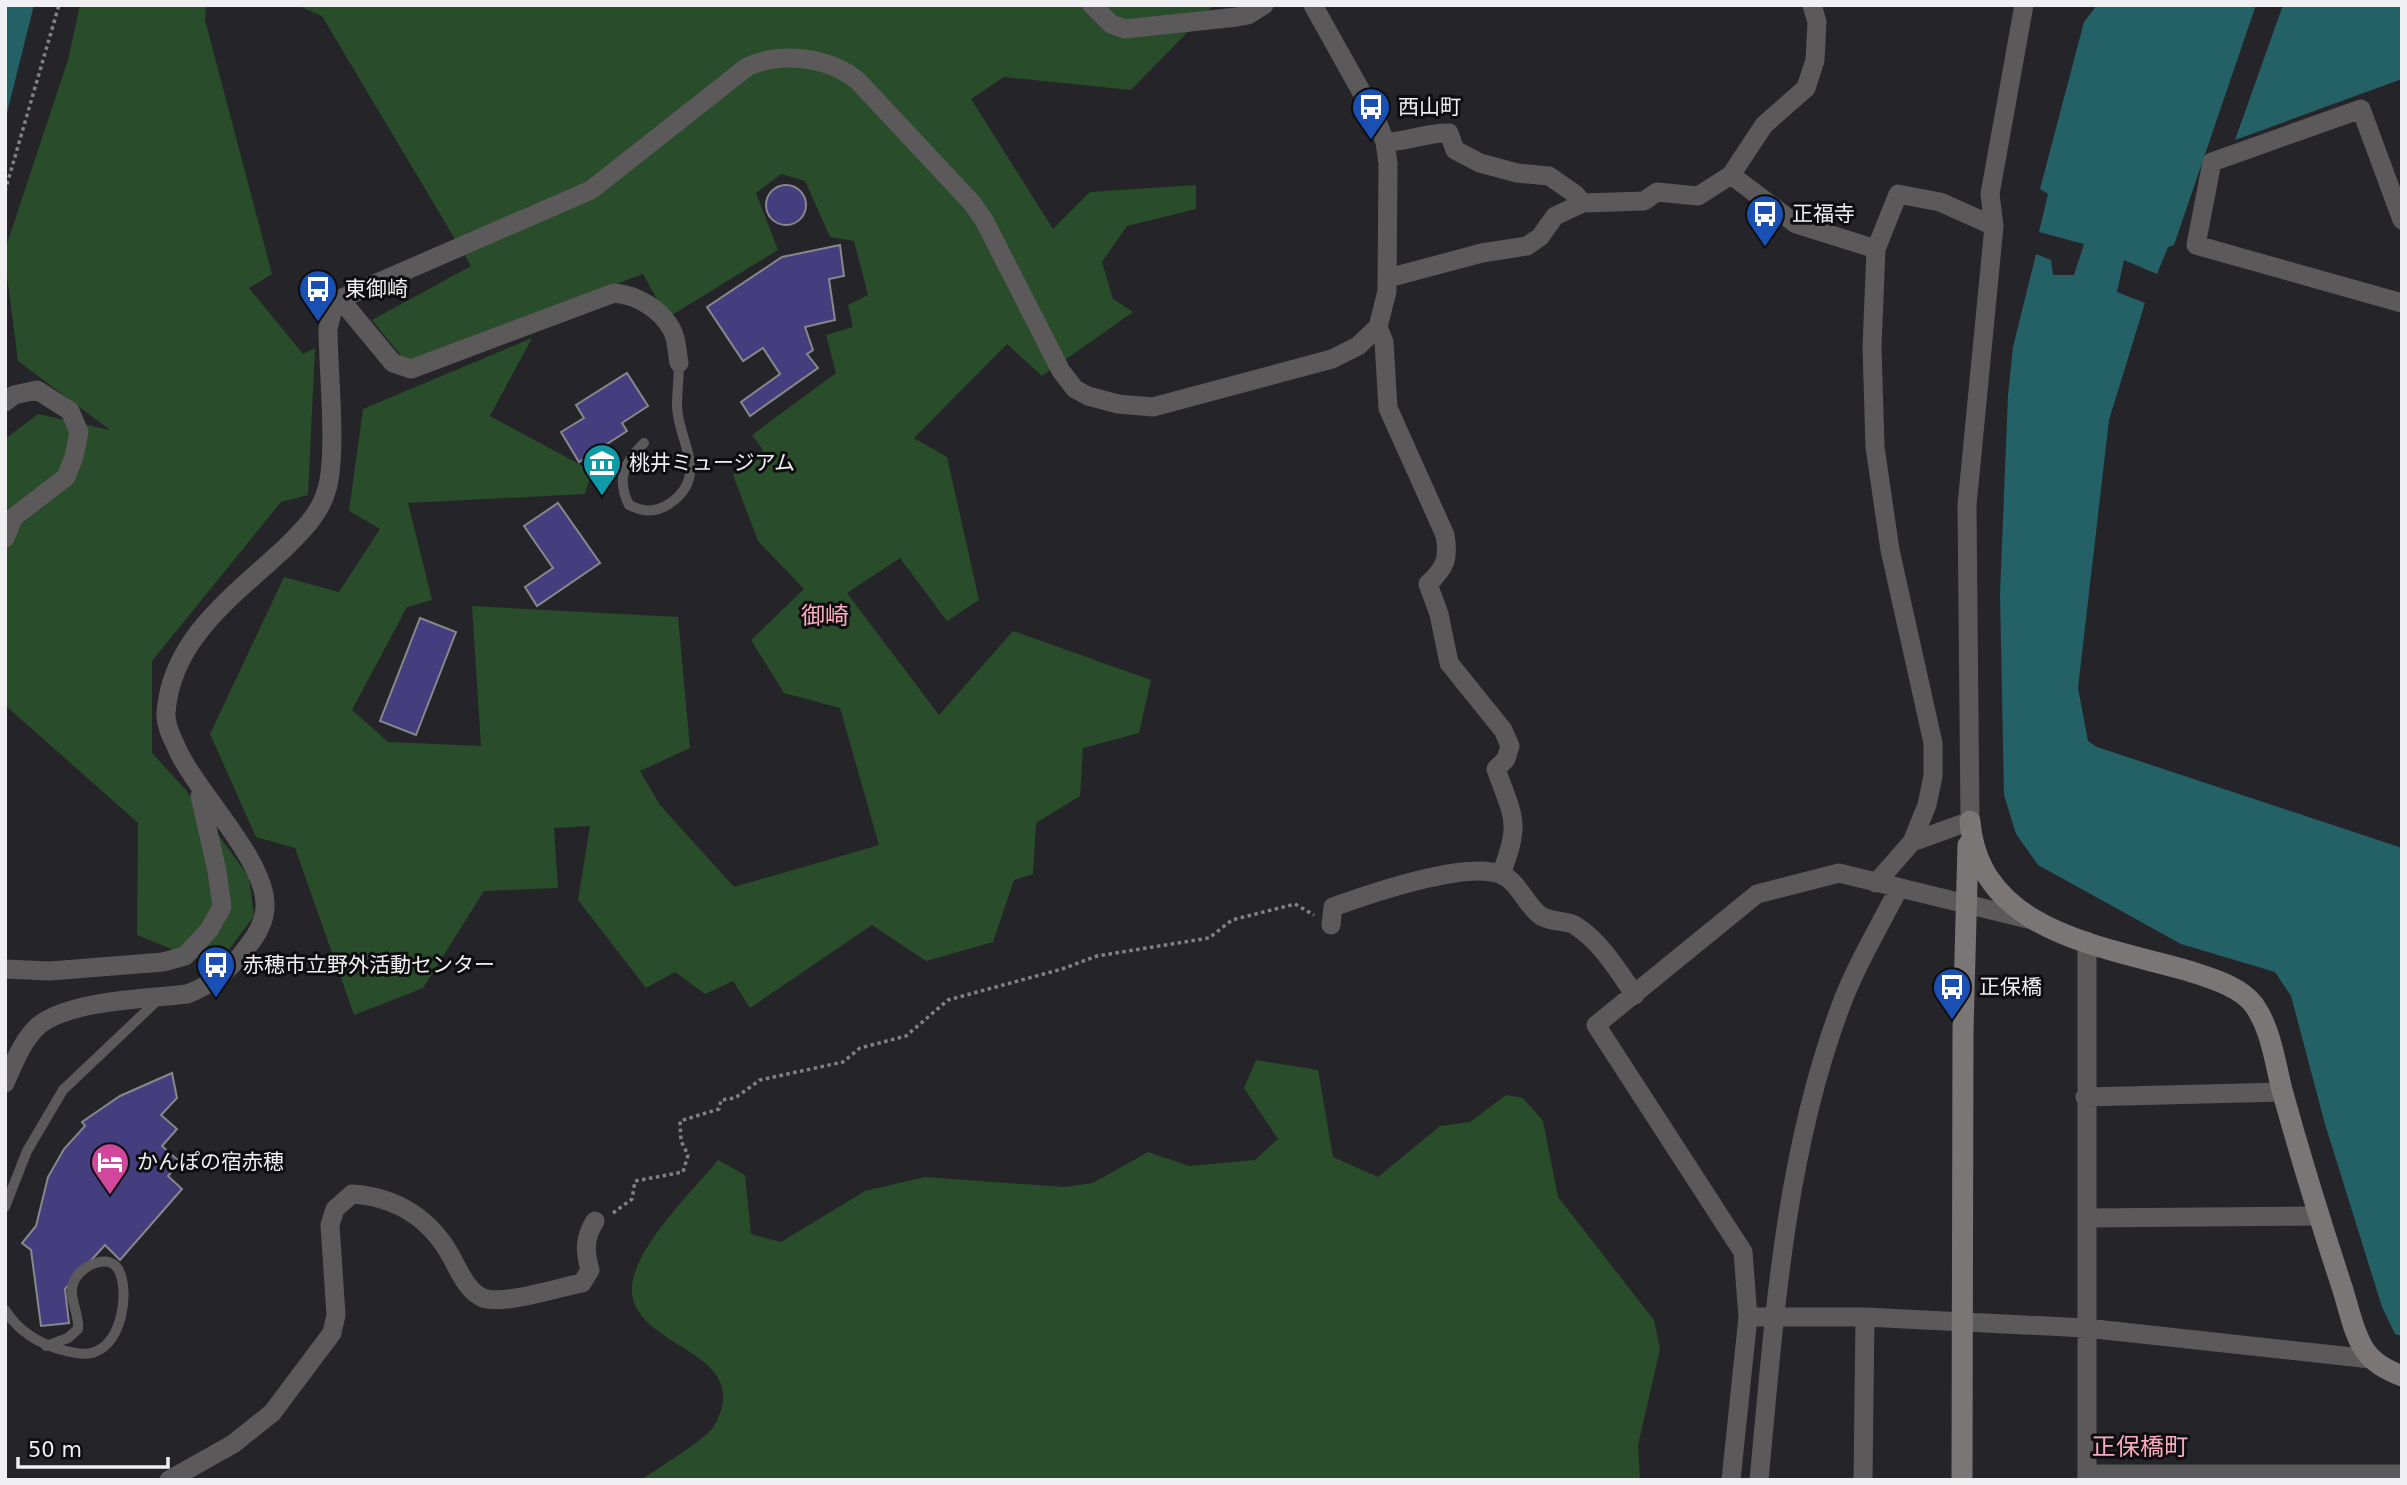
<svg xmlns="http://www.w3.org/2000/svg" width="2407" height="1485" font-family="'DejaVu Sans','Noto Sans JP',sans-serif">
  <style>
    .green { fill: #294c2a }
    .water { fill: #236167 }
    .building { fill: #453e7e; stroke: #87878c; stroke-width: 2 }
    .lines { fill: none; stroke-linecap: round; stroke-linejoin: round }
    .path { stroke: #828285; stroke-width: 3.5; stroke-dasharray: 3.5 3.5; stroke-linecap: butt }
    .lane { stroke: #5b5959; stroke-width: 10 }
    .street { stroke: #5b5959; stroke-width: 19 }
    .secondary { stroke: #7a7675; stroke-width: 21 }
    .labels { text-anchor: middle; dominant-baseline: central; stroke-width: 6; stroke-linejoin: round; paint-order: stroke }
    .poi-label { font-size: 21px; fill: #f0f0f2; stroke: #0e0e10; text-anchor: start }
    .quarter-label { font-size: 24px; fill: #fcaabf; stroke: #0e0e10 }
  </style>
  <rect width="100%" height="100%" fill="#252529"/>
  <path class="green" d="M 80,5 L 206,5 L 205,20 L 272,274 L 249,288 L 303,354 L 315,348 L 308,495 L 281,502 L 152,661 L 152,753 L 185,789 L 249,877 L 254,916 L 216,967 L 137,935 L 138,823 L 5,705 L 5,439 L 38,414 L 110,430 L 18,361 L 5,260 L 5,250 L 68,60 Z
    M 297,5 L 1214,5 L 1131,90 L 1004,77 L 971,99 L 1053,229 L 1090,192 L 1196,185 L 1196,209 L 1127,226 L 1102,262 L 1113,299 L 1133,312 L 1042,376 L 1007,344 L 914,438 L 947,457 L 979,600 L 947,621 L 900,558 L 847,593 L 939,715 L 1013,631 L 1151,680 L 1139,733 L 1083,748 L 1080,796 L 1036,823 L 1033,874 L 1014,880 L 993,942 L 926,961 L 872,925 L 750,1008 L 733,981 L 705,994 L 675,972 L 646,988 L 578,900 L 590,826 L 554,828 L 558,888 L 484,891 L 423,988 L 354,1015 L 295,848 L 256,837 L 210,734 L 284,577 L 339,592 L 380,529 L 349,511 L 363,409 L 532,338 L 490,416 L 592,471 L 585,494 L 408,503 L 432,600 L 407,607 L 352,710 L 388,742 L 481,746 L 472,606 L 678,617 L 690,748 L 640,771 L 660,805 L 734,887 L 879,845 L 840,708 L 784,693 L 751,640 L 804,589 L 758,541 L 733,475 L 763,450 L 752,435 L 836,373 L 826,335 L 853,327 L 848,305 L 868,295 L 854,241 L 830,237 L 805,181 L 781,174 L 756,193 L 778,250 L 667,318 L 643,274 L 406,362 L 372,320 L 471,266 L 322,16 Z
    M 1256,1060 L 1318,1070 L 1333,1157 L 1378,1177 L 1440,1126 L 1470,1122 L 1506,1095 L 1523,1098 L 1543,1121 L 1558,1197 L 1654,1320 L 1660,1349 L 1638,1445 L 1640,1480 L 641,1480 C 655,1470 708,1438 714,1426 C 757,1350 636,1350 632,1292 C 629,1252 693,1191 718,1160 L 745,1175 L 751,1234 L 781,1242 L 865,1191 L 925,1177 L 1064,1187 L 1093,1183 L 1148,1152 L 1189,1166 L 1255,1160 L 1278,1139 L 1244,1088 Z"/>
  <path class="water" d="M 5,5 L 34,5 L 5,121 Z
    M 2097,5 L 2256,5 L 2174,245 L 2168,247 L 2157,274 L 2124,260 L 2117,292 L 2145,303 L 2109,420 L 2078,688 L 2088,741 L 2097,747 L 2402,848 L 2402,1336 L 2395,1334 L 2382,1307 L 2325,1124 L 2291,996 L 2275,972 L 2181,944 L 2038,865 L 2016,834 L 2004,795 L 2000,594 L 2008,395 L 2013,347 L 2036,254 L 2051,260 L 2053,275 L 2074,275 L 2084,244 L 2039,232 L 2048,194 L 2040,189 L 2084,22 Z
    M 2283,5 L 2402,5 L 2402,79 L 2235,140 Z"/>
  <path class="building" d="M766 205a20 20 0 1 1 40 0a20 20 0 1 1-40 0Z
    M 840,245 L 844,276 L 829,279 L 835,320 L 805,327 L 813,350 L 807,354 L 818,368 L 750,416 L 741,402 L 780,374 L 763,348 L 743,361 L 707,307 L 782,257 Z
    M 627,373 L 648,406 L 622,423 L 627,431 L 579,462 L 561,432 L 584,418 L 576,405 Z
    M 558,503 L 600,563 L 537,606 L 525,587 L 553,568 L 524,526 Z
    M 420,618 L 456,632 L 416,735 L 380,721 Z
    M 172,1073 L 177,1098 L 161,1115 L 177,1129 L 162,1146 L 180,1162 L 168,1176 L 182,1189 L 120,1260 L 105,1245 L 65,1289 L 69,1323 L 41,1326 L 31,1250 L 22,1243 L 36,1226 L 48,1177 L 64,1149 L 85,1126 L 82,1122 L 120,1096 Z"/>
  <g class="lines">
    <path class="path" d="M 5,191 L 59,5
      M 613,1213 L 632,1199 L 635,1181 L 683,1172 L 688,1155 L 681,1141 L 680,1121 L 719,1109 L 721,1100 L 735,1098 L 760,1080 L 843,1062 L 860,1048 L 906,1036 L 948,1000 L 1062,969 L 1097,956 L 1209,938 L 1232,920 L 1295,904 L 1314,915"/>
    <path class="lane" d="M 644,443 C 624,463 616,478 629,505 C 643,512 655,513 669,504 C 711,475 678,443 677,406 C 677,392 679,377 679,363
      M 5,1207 L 27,1151 L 63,1090 L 160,998
      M 5,1310 C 19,1332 41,1345 66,1351 C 76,1353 87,1356 97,1351 C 121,1340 129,1296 120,1273 C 112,1251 81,1265 74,1281 C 67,1297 80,1314 78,1329 L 68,1338 L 46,1346"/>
    <path class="street" d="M 1092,5 L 1111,24 L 1125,29 L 1237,17 L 1248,15 L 1264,5
      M 1385,142 C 1408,142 1426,132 1449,133 L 1455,150 L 1480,163 L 1517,173 L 1549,176 L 1575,194 L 1583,203
      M 1731,175 L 1796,224 L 1876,249
      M 2402,220 L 2361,109 L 2212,162 L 2196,245 L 2402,303
      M 1388,278 L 1482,253 L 1527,246 L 1540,237 L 1555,216 L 1583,203 L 1644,201 L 1657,192 L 1698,196 L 1731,175 L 1764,125 L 1806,88 L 1815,60 L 1817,22 L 1812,5
      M 340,299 L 393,363 L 411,369 L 614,293 C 637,295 661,309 672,330 C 677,339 677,353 679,363
      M 1378,327 L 1384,342 L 1388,408 L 1445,535 C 1449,558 1446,567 1428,584 L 1439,614 L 1449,663 L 1503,730 L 1510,746 L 1506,759 L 1496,769 C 1514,819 1521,823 1501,874
      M 5,402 L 14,395 L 37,390 L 70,411 L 79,432 L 74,457 L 66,477 L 14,517 L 5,538
      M 1912,842 L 1927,805 L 1933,776 L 1933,743 L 1890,550 L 1875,447 L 1872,347 L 1876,249 L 1898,194 L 1940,202 L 1994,226
      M 1876,883 L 1912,842 L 1970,821 L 1967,505 L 1994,226 L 1990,194 L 2024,5
      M 1331,925 L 1333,907 C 1369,894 1465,861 1500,874 C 1519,881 1526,906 1541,916 C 1553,923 1568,920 1576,926 C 1602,943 1618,971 1635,995
      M 2087,941 L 2087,1480
      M 5,969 L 50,971 L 163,962 L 185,956 L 209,930 L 222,907 L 217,871 L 200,796
      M 5,1083 C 14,1063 22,1041 38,1026 C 69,1000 147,999 187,994 C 212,985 232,968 248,946 C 257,935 264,923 265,908 C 268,863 200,796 179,753 C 174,741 165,727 166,713 C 171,638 235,595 286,547 C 302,531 319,515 326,492 C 338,457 328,369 328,329 L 332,312 L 340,299 L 591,190 L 747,67 C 781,51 829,57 858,81 L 972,203 L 984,220 L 1061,371 L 1075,389 L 1088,396 L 1118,404 L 1153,407 L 1332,359 L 1358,346 L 1378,327 L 1387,291 L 1388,164 L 1385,142 L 1376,118 L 1313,5
      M 2085,1097 L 2283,1092
      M 2087,1218 L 2319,1216
      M 1748,1317 L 1865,1317 L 2086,1328 L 2371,1359
      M 2087,1474 L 2402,1474
      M 169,1480 L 233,1444 L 272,1413 L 332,1333 L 336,1315 L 330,1225 L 335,1209 L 352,1194 C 397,1197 431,1219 452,1258 C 459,1271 467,1290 481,1297 C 500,1307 560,1287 582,1283 L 590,1270 C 585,1252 584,1238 595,1221
      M 1731,1480 L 1748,1317 L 1743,1252 L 1596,1025 L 1757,894 L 1839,873 L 2028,919
      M 1759,1480 C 1774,1322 1784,1158 1840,1008 C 1855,967 1879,927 1899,888
      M 1863,1480 L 1865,1317"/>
    <path class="secondary" d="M 1970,821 C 1979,932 2102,946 2189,971 C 2210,978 2240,986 2254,1005 C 2271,1029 2275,1062 2282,1090 C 2300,1155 2320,1220 2341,1284 C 2348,1304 2352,1330 2364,1349 C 2373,1363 2387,1370 2402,1376
      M 1962,1480 L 1963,1031 L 1968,845"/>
  </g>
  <defs>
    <symbol id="bus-pin" viewBox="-11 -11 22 30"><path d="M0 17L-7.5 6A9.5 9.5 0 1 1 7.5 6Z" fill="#1a4fb4" stroke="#0e0e10"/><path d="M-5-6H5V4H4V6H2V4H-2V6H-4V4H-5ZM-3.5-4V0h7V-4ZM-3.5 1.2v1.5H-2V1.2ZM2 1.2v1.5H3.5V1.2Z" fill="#fff"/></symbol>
    <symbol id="museum-pin" viewBox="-11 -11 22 30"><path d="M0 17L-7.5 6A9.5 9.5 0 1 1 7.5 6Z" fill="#0f9aa8" stroke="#0e0e10"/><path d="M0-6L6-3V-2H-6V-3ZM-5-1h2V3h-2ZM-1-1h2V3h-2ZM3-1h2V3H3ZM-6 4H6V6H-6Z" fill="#fff"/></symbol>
    <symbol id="hotel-pin" viewBox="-11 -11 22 30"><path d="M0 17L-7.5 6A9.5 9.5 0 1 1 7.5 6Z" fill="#d1479c" stroke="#0e0e10"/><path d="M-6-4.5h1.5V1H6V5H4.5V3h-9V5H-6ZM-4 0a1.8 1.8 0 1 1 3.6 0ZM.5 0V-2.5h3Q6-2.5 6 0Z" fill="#fff"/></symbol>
  </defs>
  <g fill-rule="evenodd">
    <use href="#bus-pin" x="1349" y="85" width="44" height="60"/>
    <use href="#bus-pin" x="1743" y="192" width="44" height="60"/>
    <use href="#bus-pin" x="296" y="267" width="44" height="60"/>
    <use href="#museum-pin" x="580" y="441" width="44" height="60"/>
    <use href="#bus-pin" x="194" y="943" width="44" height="60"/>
    <use href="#bus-pin" x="1930" y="965" width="44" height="60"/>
    <use href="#hotel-pin" x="88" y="1140" width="44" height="60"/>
  </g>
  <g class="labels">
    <g class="poi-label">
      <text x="1398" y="107">西山町</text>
      <text x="1792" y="214">正福寺</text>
      <text x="345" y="289">東御崎</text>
      <text x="629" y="463">桃井ミュージアム</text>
      <text x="243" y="965">赤穂市立野外活動センター</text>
      <text x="1979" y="987">正保橋</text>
      <text x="137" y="1162">かんぽの宿赤穂</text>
    </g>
    <g class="quarter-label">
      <text x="825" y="616">御崎</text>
      <text x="2140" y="1447">正保橋町</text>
    </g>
  </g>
  <rect width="2407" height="1485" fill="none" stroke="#f0f0f2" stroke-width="14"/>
  <path d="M18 1457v10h150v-10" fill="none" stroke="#f0f0f2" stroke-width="3.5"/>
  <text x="28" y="1457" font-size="21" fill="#f0f0f2" stroke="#0e0e10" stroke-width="5" paint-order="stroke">50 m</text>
</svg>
